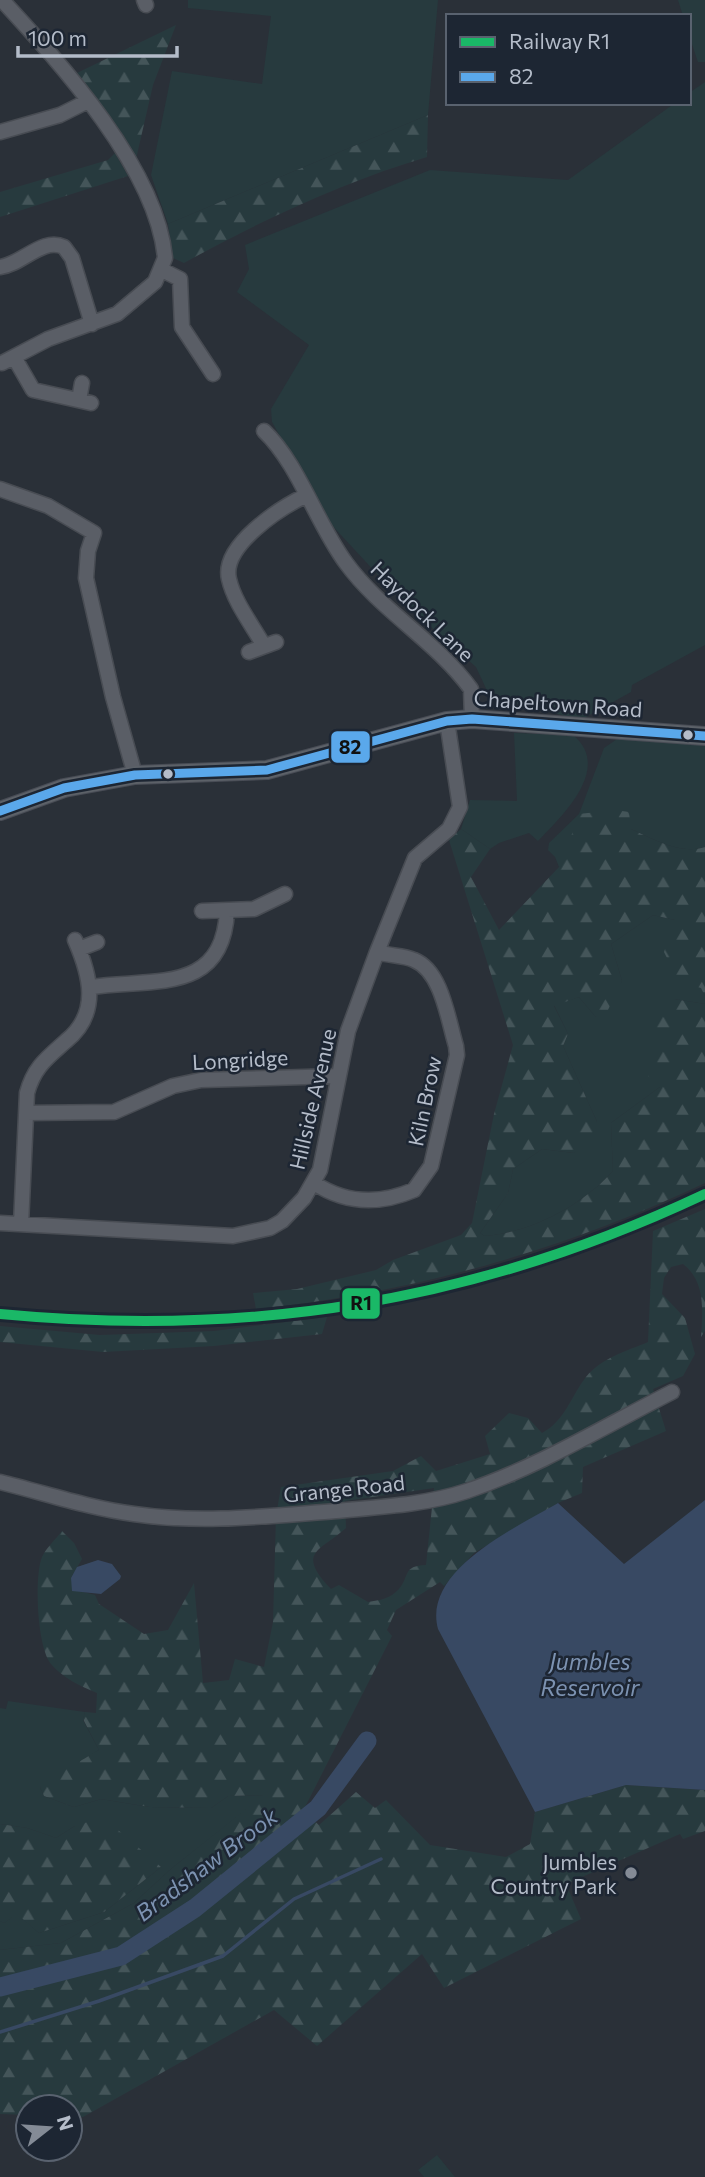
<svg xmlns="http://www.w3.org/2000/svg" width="705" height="2177" font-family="Commissioner,sans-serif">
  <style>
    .green { fill: #273a3e }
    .forest { fill: url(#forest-firs); fill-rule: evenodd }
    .water { fill: #384963 }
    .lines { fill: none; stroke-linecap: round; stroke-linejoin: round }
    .stream { stroke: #384963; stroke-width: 3.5 }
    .river { stroke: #384963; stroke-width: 19 }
    .minor-casing { stroke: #484c53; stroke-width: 17 }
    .major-casing { stroke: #484c55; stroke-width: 20 }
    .minor { stroke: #5a5e66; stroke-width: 14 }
    .major { stroke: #5c6168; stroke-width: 18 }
    .bus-1-casing { stroke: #1d2633; stroke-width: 14 }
    .bus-1 { stroke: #5aa8eb; stroke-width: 9 }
    .rail-1-casing { stroke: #1d2633; stroke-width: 16 }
    .rail-1 { stroke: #1ab867; stroke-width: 10 }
    .bus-dot { fill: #b4bcc9; stroke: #1d2633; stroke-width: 2.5 }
    .poi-dot { fill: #848b96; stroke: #1d2633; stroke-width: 2.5 }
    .labels { text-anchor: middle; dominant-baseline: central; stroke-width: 5; stroke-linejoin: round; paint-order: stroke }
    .street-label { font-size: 21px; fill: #b4bcc9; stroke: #1d2633 }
    .poi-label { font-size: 21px; fill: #b4bcc9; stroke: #1d2633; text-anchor: end }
    .water-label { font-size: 23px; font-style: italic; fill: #7c92b1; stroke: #1d2633 }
    .line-badge { stroke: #1d2633; stroke-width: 2.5 }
    .pale-badge-label { font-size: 19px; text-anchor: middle; font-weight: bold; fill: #111 }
  </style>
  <defs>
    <pattern id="forest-firs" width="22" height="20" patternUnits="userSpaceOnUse" patternTransform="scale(1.75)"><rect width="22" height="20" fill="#273a3e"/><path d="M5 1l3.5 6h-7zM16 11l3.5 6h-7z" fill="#445559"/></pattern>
  </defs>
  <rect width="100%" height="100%" fill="#2a3038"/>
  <path class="green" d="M 188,0 L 438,0 L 428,115 L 168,224 L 151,175 L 172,71 L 262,84 L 271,16 L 188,8 Z
    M 678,0 L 705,0 L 705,62 L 698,62 L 689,35 L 689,16 L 683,16 Z
    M 705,82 L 705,645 L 632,685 L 631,692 L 586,717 L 585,721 L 490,697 L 476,667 L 403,602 L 328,521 L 272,422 L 271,409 L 309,345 L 237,292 L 249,269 L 245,245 L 430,170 L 568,180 L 675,103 L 689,103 L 689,93 Z
    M 514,733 L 573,735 C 613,768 562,816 538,841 L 529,833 L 499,843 L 490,849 L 461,829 L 470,800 L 517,801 Z
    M 620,737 L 705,742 L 705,847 C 680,855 653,839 631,829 L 559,867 L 555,857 L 548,850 L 549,843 L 579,814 L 604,748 Z
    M 653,915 L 675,920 L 705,996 L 705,1004 L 674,999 L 660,1087 L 611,1123 L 613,1171 C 582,1206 530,1233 484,1236 L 480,1233 L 508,1193 L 513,1169 L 542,1149 L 574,1153 L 597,1122 L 563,1046 L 568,1034 L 554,1005 L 579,997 L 596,1017 L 622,981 L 611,944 Z
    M 8,1701 L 85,1712 L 83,1720 L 99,1750 L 40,1787 L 44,1796 L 74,1807 L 101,1799 L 150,1807 L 211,1808 L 228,1796 L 265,1795 L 171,1869 L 134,1903 L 61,1943 L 0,1950 L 0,1921 L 4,1923 L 17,1913 L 39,1933 L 104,1912 L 161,1867 L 75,1826 L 56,1838 L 27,1828 L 0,1824 L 0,1708 L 6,1709 Z
    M 437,2155 L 455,2177 L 424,2177 L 418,2170 Z"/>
  <path class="forest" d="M 176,25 L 153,85 L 136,159 L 77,73 Z
    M 428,115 L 427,157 C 343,182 260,221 184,263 L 173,258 L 168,224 Z
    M 115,153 L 128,176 L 0,217 L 0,192 L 108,160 Z
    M 615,810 L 629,812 L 631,829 C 653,839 680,855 705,847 L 705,996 L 701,988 L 679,982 L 664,952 L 675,920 L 653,915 L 611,944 L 622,981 L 606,1014 L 596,1017 L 579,997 L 554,1006 L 568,1034 L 563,1046 L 597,1122 L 595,1134 L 574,1153 L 542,1149 L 513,1169 L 508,1193 L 480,1233 L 484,1236 C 530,1233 582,1206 613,1171 L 611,1123 L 660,1087 L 648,1076 L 656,1015 L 674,999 L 705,1004 L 705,1183 C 564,1250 412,1293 256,1309 L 253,1293 L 297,1289 L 376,1270 L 393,1260 L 461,1235 L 472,1223 L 494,1114 L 513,1045 L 449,840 L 461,829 L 490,849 L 471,877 L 499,930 L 561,865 L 579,814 Z
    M 705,1209 L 705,1331 L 701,1337 C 703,1308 705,1281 683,1264 L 671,1267 L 664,1278 L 662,1294 L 685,1318 L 695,1354 L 683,1376 L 653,1389 L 666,1431 L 583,1467 L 582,1493 L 558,1503 L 474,1553 L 444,1586 L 440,1582 L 396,1610 L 387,1630 L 392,1636 L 303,1811 L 319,1825 L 356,1792 L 375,1808 L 386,1800 L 430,1845 L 506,1857 L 530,1844 L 535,1812 L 626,1785 L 705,1790 L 705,1831 L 683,1839 L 680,1834 L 566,1884 L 581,1919 L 444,1988 L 422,1954 L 317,2046 L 274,2010 L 83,2117 L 70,2117 L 70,2107 L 28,2107 L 28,2115 L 0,2114 L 0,1950 L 61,1943 L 134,1903 L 171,1869 L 264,1795 L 228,1796 L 211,1808 L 150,1807 L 101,1799 L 74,1807 L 44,1796 L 40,1787 L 45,1775 C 69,1772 78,1761 99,1750 L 83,1719 L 85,1712 L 96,1713 L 97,1693 C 80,1686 63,1678 51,1664 C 37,1647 34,1577 42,1557 C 46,1548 56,1539 62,1531 L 74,1543 L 82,1559 L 71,1578 L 79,1591 L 95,1595 L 99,1604 L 144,1634 L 168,1630 L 194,1583 L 203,1683 L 229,1680 L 235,1659 L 264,1667 L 273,1622 L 276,1516 L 281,1487 L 393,1471 L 421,1456 L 436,1471 L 490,1454 L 485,1436 L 509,1413 L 528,1418 L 542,1433 C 565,1421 571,1396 586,1377 C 601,1358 627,1351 648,1342 L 653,1231 ZM 434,1488 L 426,1565 C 402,1566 410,1576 399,1589 C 390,1599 380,1600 368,1602 L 339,1585 L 331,1589 C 296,1552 319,1552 346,1528 L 345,1501 Z
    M 327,1317 L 322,1334 L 214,1346 L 103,1352 L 0,1342 L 0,1326 L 100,1335 L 214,1331 Z
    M 103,1817 L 161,1867 L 104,1912 L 39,1933 L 17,1914 L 4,1923 L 0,1921 L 0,1824 L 27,1828 L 56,1838 L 75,1826 Z"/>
  <path class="water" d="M 705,1500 L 705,1790 L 626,1785 L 535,1812 L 438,1629 C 422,1570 517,1527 558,1503 L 624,1564 Z
    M 98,1560 L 112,1564 L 121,1576 L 120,1579 L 101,1594 L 72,1591 L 71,1578 L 77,1567 Z"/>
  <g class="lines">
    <path class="stream" d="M 0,2032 L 99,2001 L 223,1956 L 294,1899 L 381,1859"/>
    <path class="river" d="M 0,1987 L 121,1956 L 195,1908 L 318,1808 L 367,1741"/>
    <defs>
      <path id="minor" d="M 144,0 L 146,5
        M 0,132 L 60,115 L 88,101
        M 0,267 C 23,264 42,237 64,247 L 72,258 L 92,324
        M 162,270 L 180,279 L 182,327 L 213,374
        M 14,357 L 33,390 L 91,403
        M 2,363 L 48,339 L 117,314 L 155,282 L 165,258 C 157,169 61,64 2,0
        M 79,400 L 82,383
        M 264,431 C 298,463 317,524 346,563 C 381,611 436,641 471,689 L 472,719
        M 0,489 L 48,506 L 94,533 L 88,551 L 86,578 L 113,697 L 135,775
        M 264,646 C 253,626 234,602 229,579 C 221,546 280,508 305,496
        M 249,652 L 276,642
        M 202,911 L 254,909 L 285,894
        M 79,949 L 97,942
        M 91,987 C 153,978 223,995 227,911
        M 26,1113 L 114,1112 L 173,1086 L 201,1080 L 337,1076
        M 314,1183 C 346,1204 379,1205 414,1190 L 431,1166 L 457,1055 L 456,1046 C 448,1020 442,971 414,960 C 403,955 389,956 377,952
        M 0,1223 L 233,1236 L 270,1228 L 282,1221 L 304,1198 L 320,1170 L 348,1031 L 377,952 L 415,858 L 449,829 L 460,807 L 447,721
        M 21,1224 L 27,1093 C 34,1067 47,1058 66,1041 C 101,1013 90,974 75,940
        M 0,1482 C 45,1493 89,1508 134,1514 C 201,1524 269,1516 336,1511 C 379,1507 425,1505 467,1491 C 538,1467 605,1426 672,1392"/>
      <path id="major" d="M 0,811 L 64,788 L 135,775 L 267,770 L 447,721 L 472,719 L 705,736"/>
    </defs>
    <use href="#minor" class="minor-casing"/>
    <use href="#major" class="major-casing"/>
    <use href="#minor" class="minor"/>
    <use href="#major" class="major"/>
    <defs>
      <path id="bus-1" d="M 0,811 L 64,788 L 135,775 L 267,770 L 447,721 L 472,719 L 705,736"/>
    </defs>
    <use href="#bus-1" class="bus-1-casing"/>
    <use href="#bus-1" class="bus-1"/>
    <defs>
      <path id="rail-1" d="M 0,1314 C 252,1338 476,1302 705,1194"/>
    </defs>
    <use href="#rail-1" class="rail-1-casing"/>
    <use href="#rail-1" class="rail-1"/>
  </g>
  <g class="bus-dot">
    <circle cx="688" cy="735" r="6"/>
    <circle cx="168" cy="774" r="6"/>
  </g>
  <circle class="poi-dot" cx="631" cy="1873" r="7"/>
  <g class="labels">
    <g class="street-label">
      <text transform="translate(423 611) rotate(44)">Haydock Lane</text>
      <text transform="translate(558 703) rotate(4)">Chapeltown Road</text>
      <text transform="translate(240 1059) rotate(-3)">Longridge</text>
      <text transform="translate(312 1099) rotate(-77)">Hillside Avenue</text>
      <text transform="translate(424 1101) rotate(-78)">Kiln Brow</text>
      <text transform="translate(344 1488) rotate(-6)">Grange Road</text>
    </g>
    <g class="poi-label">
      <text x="617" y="1861">Jumbles<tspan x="617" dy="24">Country Park</tspan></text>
    </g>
    <g class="water-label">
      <text x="590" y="1661">Jumbles<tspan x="590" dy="26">Reservoir</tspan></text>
      <text transform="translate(206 1864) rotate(-37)">Bradshaw Brook</text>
    </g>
  </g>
  <g class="line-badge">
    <rect x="330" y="730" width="41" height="34" rx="7" fill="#5aa8eb"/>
    <rect x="341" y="1287" width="40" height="33" rx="7" fill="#1ab867"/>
  </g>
  <g class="pale-badge-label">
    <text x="350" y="754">82</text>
    <text x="361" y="1310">R1</text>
  </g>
  <rect x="446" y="14" width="245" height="91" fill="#1d2633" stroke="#59626f" stroke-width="2"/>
  <rect x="460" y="37" width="35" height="10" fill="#1ab867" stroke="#59626f" stroke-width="2"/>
  <text x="509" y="49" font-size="21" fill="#b4bcc9">Railway R1</text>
  <rect x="460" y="72" width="35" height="10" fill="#5aa8eb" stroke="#59626f" stroke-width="2"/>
  <text x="509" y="84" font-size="21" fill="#b4bcc9">82</text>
  <g transform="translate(49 2128) rotate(73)"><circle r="33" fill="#1d2633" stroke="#59626f" stroke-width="2"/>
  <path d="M0-5L12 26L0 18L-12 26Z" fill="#848b96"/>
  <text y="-10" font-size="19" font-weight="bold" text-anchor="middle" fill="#b4bcc9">N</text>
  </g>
  <path d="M18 46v10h159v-10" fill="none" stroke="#b4bcc9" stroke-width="3.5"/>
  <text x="28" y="46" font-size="21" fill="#b4bcc9" stroke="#1d2633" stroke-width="5" paint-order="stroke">100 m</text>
</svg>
